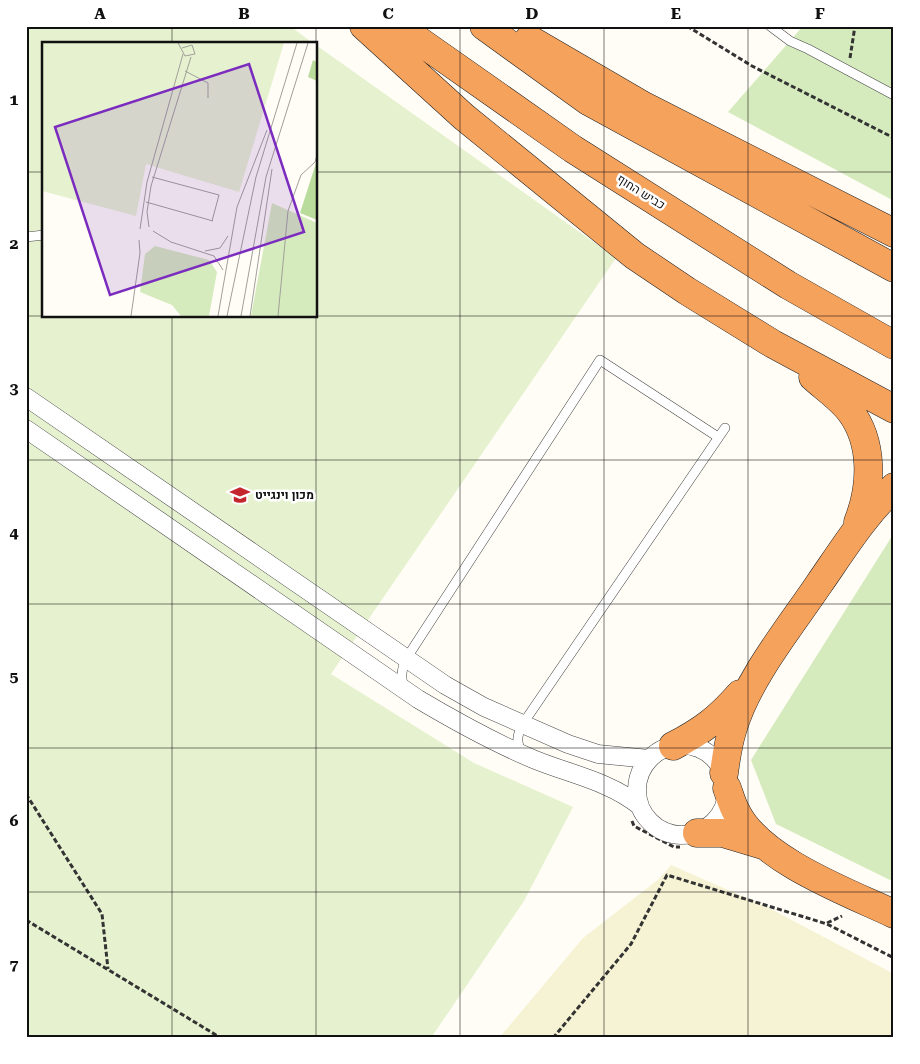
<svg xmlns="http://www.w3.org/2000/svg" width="920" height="1064" font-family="'Roboto Serif',Heebo,serif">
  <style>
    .farmland { fill: #f6f3d4 }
    .green { fill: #d5ebbd }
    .pitch { fill: #e6f2cf }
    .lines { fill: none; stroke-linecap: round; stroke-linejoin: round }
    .lane-casing { stroke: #444; stroke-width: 10 }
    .street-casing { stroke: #444; stroke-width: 19 }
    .highway-casing { stroke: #222; stroke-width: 29 }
    .path { stroke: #333; stroke-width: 3; stroke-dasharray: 5 2.5; stroke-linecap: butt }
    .lane { stroke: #fff; stroke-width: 9 }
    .street { stroke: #fff; stroke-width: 18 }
    .highway { stroke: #f5a25d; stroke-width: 28 }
    .grid { fill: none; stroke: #111; stroke-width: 1; stroke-opacity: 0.55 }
    .labels { text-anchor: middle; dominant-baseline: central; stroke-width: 5; stroke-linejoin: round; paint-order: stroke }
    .street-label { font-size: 12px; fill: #111; stroke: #fff }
    .poi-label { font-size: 12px; font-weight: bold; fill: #111; stroke: #fff; text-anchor: start }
    .inset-road { fill: none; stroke: #a09f9a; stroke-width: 1 }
    .view { fill: #7b2cbf; fill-opacity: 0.15; stroke: #7b2cbf; stroke-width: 2.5 }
    .inset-edge { fill: none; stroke: #111; stroke-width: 2.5 }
    .neatline { fill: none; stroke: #111; stroke-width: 2 }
    .grid-label { font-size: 16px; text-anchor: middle; font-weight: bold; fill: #111 }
  </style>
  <rect width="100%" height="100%" fill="#fffdf5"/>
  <path class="farmland" d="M 671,865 L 767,907 L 894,974 L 894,1038 L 499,1038 L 583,938 L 659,879 Z"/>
  <path class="green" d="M 803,26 L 894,26 L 894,201 L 728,112 Z
    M 894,533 L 894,882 L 776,824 L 751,760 Z"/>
  <path class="pitch" d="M 26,26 L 290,26 L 314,44 L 44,44 L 44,316 L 316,316 L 316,45 L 616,258 L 331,674 L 474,763 L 573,807 L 524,901 L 431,1038 L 26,1038 Z"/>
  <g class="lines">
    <defs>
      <path id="lane" d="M 770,26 L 790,41 L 808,49 L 894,95
        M 26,237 L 44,235
        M 404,688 C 400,677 402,669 406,659 L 600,360 L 718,437
        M 522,753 C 516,742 517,736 522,725 L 725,428"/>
      <path id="street" d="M 26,397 L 445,685 L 484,707 L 568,744 L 598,754 L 649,759
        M 26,429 L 418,699 C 455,721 493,742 533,759 C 569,774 609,781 640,806
        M637 790a45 45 0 1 1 90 0a45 45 0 1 1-90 0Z"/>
      <path id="highway" d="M 364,26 L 464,117 L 635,256 L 687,291 L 773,344 L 894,409
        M 398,26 L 573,149 L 788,285 L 894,345
        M 484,26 L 588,101 L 894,268
        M 529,39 L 644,106 L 894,233
        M 813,377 C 825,388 840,398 850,411 C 874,443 872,487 858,522
        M 673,746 C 702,731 718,719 740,694
        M 724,773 C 726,758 728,743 733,728 C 748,678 790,627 819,584 C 842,551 864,515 894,487
        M 727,788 C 730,796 732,805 737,813 C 761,860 847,892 894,914
        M 697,833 L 723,833 L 763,845"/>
    </defs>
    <use href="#lane" class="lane-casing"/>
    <use href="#street" class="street-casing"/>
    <use href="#highway" class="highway-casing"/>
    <path class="path" d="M 687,26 L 752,66 L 894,138
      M 850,58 L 855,26
      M 26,794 L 102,914 L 108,969
      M 632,821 L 634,826 L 674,847 L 680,847
      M 26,920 L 221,1038
      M 827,923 L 842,916
      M 553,1038 L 631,944 L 667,875 L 827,924 L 894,958"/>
    <use href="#lane" class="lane"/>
    <use href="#street" class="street"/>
    <use href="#highway" class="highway"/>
  </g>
  <path class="grid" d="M 172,26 L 172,44M 316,26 L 316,44M 460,26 L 460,1038M 604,26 L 604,1038M 748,26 L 748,1038M 26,172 L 44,172M 316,172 L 894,172M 26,316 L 44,316M 172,316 L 172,1038M 316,316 L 316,1038M 316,316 L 894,316M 26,460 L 894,460M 26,604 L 894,604M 26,748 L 894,748M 26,892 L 894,892"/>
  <defs>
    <symbol id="university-bare" viewBox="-9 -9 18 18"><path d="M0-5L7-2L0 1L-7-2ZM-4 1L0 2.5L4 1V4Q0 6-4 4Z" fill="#c4262e" stroke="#fff" stroke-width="2.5" paint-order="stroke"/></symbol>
  </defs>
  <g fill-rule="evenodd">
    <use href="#university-bare" x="226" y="481" width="28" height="28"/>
  </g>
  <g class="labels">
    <g class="street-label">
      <text transform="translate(641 192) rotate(32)">כביש החוף</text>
    </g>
    <g class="poi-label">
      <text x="255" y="495">מכון וינגייט</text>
    </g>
  </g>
  <g transform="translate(42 42)">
    <rect width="275" height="275" fill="#fffdf5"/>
    <path d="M 230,161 L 275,181 L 275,274 L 209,274 ZM 113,204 L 167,218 L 175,230 L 167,274 L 139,274 L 130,263 L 98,250 L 103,212 Z" fill="#d5ebbd"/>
    <path d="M 271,18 L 275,20 L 275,39 L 266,35 ZM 275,118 L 275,178 L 258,171 Z" fill="#b9dc9c"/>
    <path d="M 0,1 L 242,1 L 197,150 L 104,122 L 94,174 L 0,149 Z" fill="#e6f2cf"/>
    <path class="inset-road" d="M 136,1 L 143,14 L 153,12 L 150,3 L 140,6M 143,29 L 166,41 L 166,56M 110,135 L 177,153 L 170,179M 104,160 L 171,179M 107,185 L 105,170 L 109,144 L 149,15M 98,187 L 105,140 L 141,12M 111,189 L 129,200 L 172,214 L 181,228M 163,209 L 178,206 L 186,194M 89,274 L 98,211 L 97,198M 176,274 L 195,165 L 225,88M 185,274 L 214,135 L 255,1M 199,274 L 224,135 L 266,1M 208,274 L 230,127M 236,274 L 246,169 L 259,133 L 273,120 L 275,113"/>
    <path class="view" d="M 207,22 L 262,190 L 68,253 L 13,85 Z"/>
    <rect width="275" height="275" class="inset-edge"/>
  </g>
  <rect width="920" height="1064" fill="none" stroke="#ffffff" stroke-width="55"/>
  <rect x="28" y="28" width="864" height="1008" class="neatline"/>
  <g class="grid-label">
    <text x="100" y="19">A</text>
    <text x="244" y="19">B</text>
    <text x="388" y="19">C</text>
    <text x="532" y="19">D</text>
    <text x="676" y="19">E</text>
    <text x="820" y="19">F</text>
    <text x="14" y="105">1</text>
    <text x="14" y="249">2</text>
    <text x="14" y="394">3</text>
    <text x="14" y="538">4</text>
    <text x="14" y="682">5</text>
    <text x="14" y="826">6</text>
    <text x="14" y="970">7</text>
  </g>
</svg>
